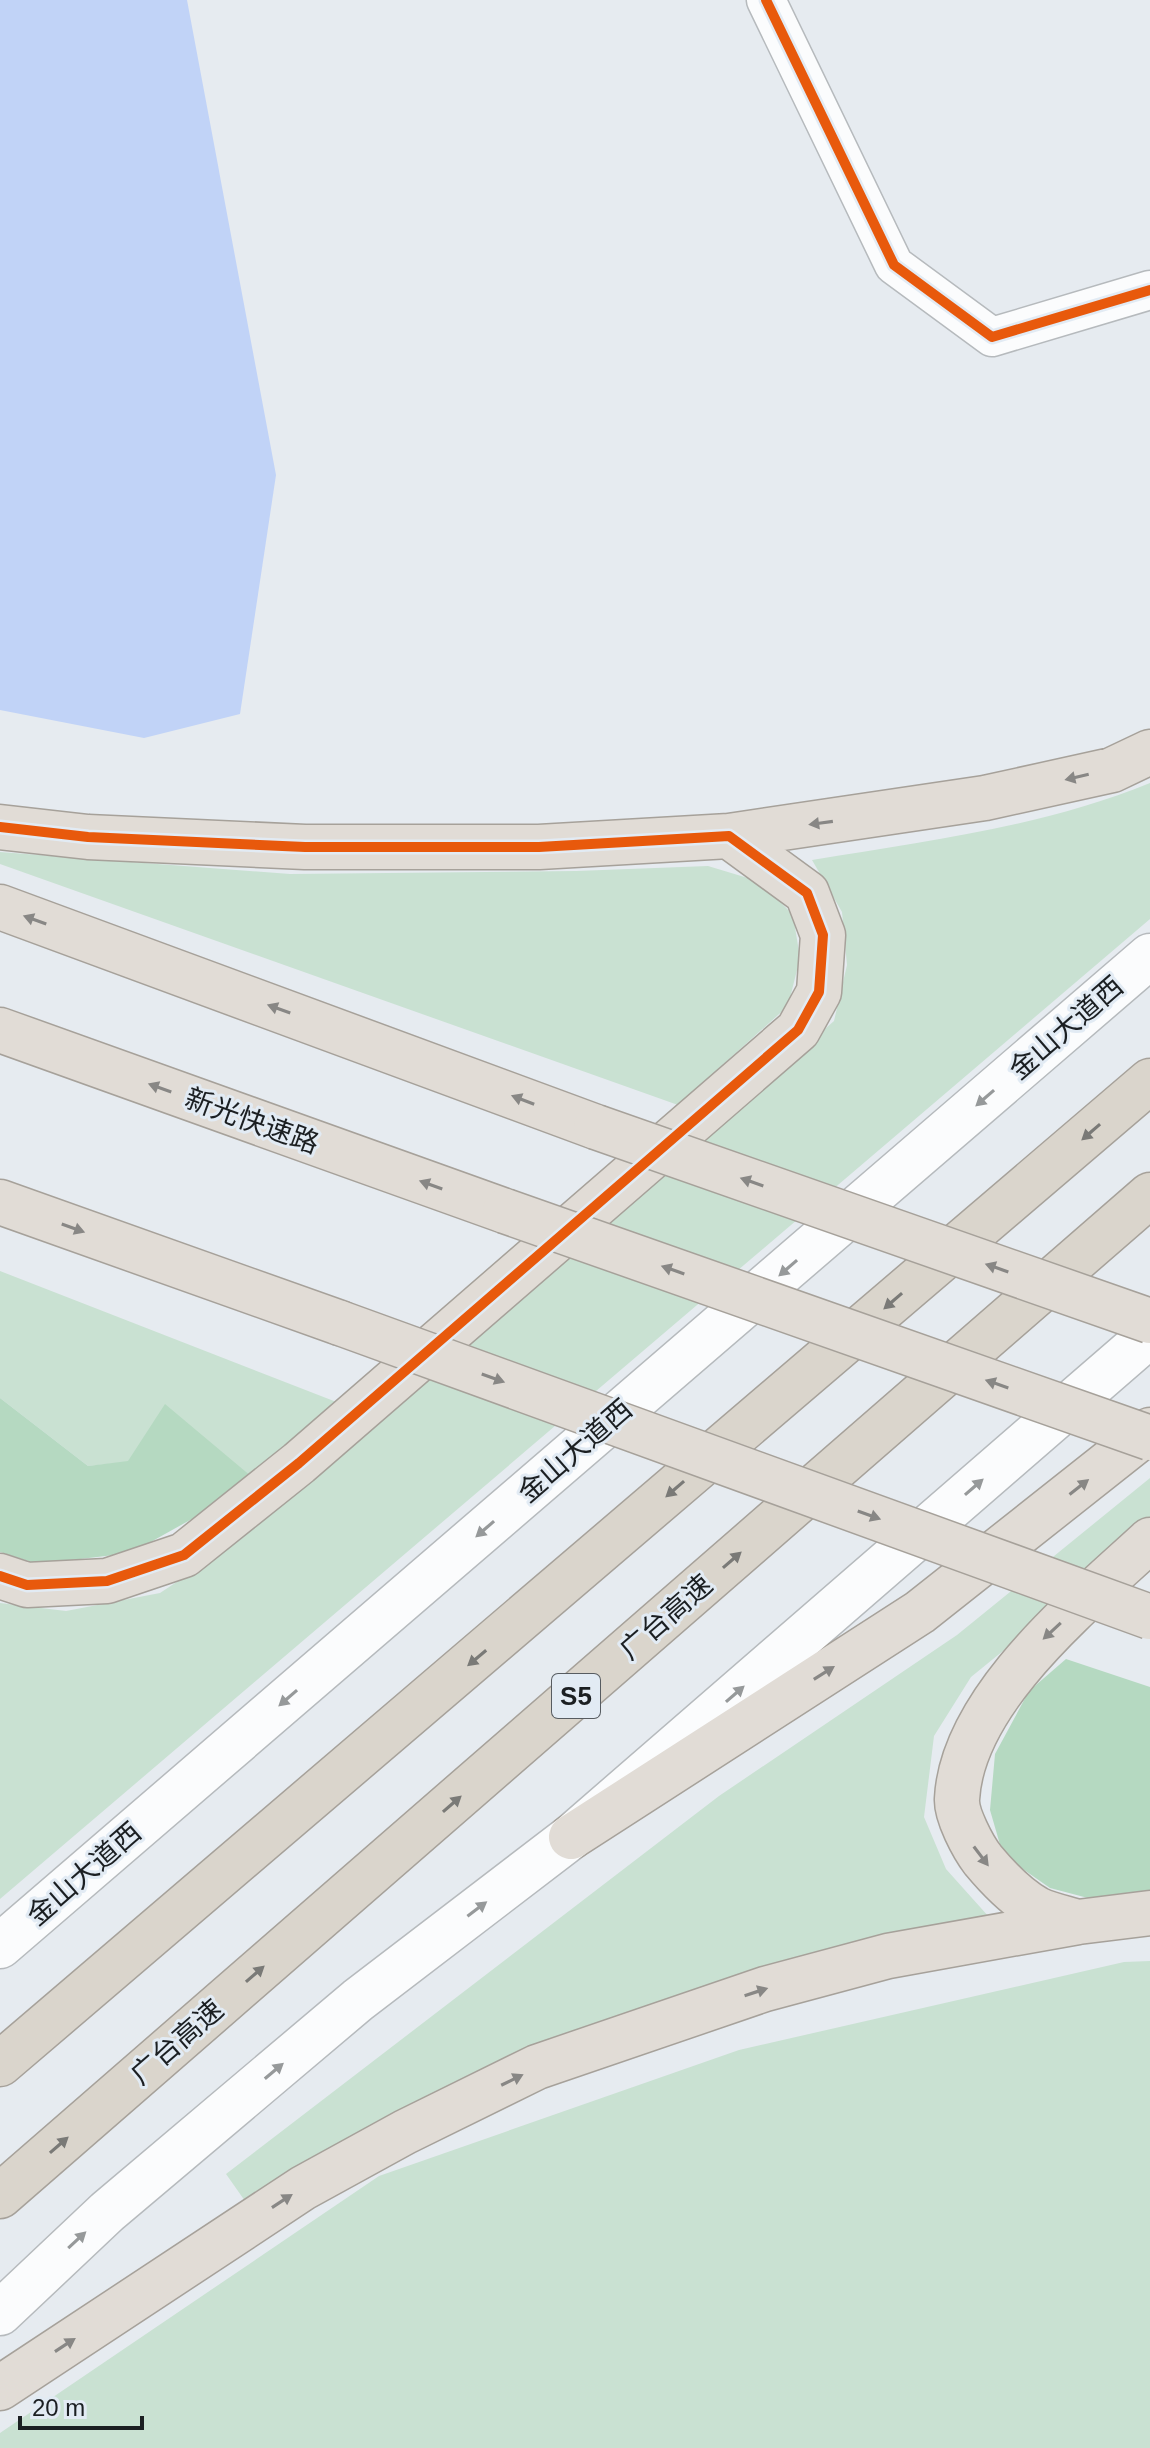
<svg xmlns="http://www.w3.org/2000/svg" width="1150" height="2448" font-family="Helvetica,'Noto Sans SC',sans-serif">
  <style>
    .green { fill: #c9e1d2 }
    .forest { fill: #b5d9c1 }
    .water { fill: #c1d3f7 }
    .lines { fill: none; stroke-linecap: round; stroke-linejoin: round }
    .minor-casing { stroke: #b6babd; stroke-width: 41 }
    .secondary-casing { stroke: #b6babd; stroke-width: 47 }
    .trunk-casing { stroke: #a6a19a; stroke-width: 47 }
    .motorway-casing { stroke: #a6a19a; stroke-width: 47 }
    .minor { stroke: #fbfcfd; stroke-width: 38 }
    .secondary { stroke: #fbfcfd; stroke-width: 44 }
    .trunk { stroke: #e1dcd6; stroke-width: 44 }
    .motorway { stroke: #dad5cc; stroke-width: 44 }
    .trunk-bridge-casing { stroke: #a6a19a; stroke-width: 47; stroke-linecap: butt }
    .trunk-bridge { stroke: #e1dcd6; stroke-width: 44 }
    .cycleway-casing { stroke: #e2ebf4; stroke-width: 15 }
    .cycleway { stroke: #e8590c; stroke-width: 10 }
    .oneway { fill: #888785 }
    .oneway2 { fill: #96999a }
    .oneway3 { fill: #7a7a77 }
    .labels { text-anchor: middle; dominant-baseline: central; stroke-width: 6; stroke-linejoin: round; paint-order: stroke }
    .shield { fill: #e2ebf4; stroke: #575c61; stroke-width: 2 }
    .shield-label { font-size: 26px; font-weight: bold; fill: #1b1f22 }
    .street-label { font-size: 28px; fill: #1b1f22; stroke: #e2ebf4 }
  </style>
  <rect width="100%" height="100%" fill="#e6ebf0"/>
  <path class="green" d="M 1150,783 L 1150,919 L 0,1899 L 0,1603 L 66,1611 L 160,1593 L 240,1540 L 834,1021 L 847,965 L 842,912 L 812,860 C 926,841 1042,827 1150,783 Z
    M 0,852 L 290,874 L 576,871 L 708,866 L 761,882 L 793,915 L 800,958 L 788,1006 L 678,1105 L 0,864 Z
    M 0,1271 L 339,1403 L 252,1477 L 128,1462 L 88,1466 L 0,1398 Z
    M 1150,1478 L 1150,1531 L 971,1677 L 934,1736 L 924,1817 L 946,1869 L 989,1917 L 245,2201 L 226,2174 L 719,1796 L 957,1635 Z
    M 1150,1961 L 1150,2448 L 0,2448 L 0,2433 L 379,2176 L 739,2050 L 1124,1962 Z"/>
  <path class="forest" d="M 0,1398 L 88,1466 L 128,1461 L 165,1404 L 252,1477 L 199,1515 L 131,1553 L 38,1564 L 0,1552 Z
    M 1066,1659 L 1150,1687 L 1150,1890 L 1088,1898 L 1050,1888 L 1003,1855 L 990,1810 L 995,1754 L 1029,1691 Z"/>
  <path class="water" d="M 0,0 L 187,0 L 276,475 L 240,714 L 144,738 L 0,710 Z"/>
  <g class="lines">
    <defs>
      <path id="minor" d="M 766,0 L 894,265 L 992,337 L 1150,290"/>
      <path id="secondary" d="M 0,1946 L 1150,956
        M 0,2313 L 107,2212 L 358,2000 L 571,1837 L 1150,1335"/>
      <path id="trunk" d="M 0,827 L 88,837 L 305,847 L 539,847 L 729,836 L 985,798 L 1112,770 L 1150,752
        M 0,907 L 596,1127
        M 0,1030 L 505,1211
        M 0,1202 L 340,1323
        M 0,1576 L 27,1585 L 107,1581 L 184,1555 L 299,1463 L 798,1030 L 819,992 L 823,935 L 807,893 L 729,836
        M 571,1837 L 920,1612 L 1150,1430
        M 1078,1922 C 1065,1918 1049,1915 1037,1909 C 1016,1897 998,1878 983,1860 C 973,1847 956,1815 957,1799 C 962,1699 1082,1603 1150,1540
        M 0,2388 L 303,2188 L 405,2132 L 537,2067 L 765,1989 L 888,1956 L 1078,1922 L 1150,1913"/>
      <path id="motorway" d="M 0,2064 L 1150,1081
        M 0,2196 L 1150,1195"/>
    </defs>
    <use href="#minor" class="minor-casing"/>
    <use href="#secondary" class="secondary-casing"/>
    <use href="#trunk" class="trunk-casing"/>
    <use href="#motorway" class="motorway-casing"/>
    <use href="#minor" class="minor"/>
    <use href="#secondary" class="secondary"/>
    <use href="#trunk" class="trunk"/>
    <use href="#motorway" class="motorway"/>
    <defs>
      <path id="trunk-bridge" d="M 596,1127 L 1150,1321
        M 505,1211 L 1150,1438
        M 340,1323 L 1150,1617"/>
    </defs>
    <use href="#trunk-bridge" class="trunk-bridge-casing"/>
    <use href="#trunk-bridge" class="trunk-bridge"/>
    <defs>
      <path id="cycleway" d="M 766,0 L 894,265 L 992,337 L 1150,290
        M 0,827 L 88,837 L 305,847 L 539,847 L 729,836 L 807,893 L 823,935 L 819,992 L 798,1030 L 299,1463 L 184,1555 L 107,1581 L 27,1585 L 0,1576"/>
    </defs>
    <use href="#cycleway" class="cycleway-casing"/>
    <use href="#cycleway" class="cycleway"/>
  </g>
  <defs><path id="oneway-solid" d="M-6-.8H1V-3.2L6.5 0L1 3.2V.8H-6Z" transform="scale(2)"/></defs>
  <g class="oneway">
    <use href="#oneway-solid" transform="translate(1077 777) rotate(167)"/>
    <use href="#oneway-solid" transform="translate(821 823) rotate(172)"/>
    <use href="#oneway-solid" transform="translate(35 920) rotate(-160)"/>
    <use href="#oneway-solid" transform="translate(279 1009) rotate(-160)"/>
    <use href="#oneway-solid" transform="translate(160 1088) rotate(-160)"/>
    <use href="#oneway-solid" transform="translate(523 1100) rotate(-159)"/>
    <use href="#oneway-solid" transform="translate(752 1182) rotate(-161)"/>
    <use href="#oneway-solid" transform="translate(431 1185) rotate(-160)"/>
    <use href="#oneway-solid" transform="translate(73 1228) rotate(20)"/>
    <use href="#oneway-solid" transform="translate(997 1268) rotate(-161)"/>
    <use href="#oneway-solid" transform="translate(673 1270) rotate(-161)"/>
    <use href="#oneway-solid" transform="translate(493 1378) rotate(20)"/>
    <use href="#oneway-solid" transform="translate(997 1384) rotate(-161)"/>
    <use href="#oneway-solid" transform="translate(1079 1487) rotate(-38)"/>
    <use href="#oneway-solid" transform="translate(869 1515) rotate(20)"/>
    <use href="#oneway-solid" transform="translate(1052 1631) rotate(137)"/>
    <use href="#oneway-solid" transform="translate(824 1673) rotate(-32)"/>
    <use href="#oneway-solid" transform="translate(981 1856) rotate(53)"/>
    <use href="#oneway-solid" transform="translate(756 1992) rotate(-18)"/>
    <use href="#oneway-solid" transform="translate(512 2080) rotate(-26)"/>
    <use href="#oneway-solid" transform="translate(282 2201) rotate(-33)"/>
    <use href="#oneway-solid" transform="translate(65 2345) rotate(-33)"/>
  </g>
  <g class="oneway2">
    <use href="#oneway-solid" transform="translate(985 1098) rotate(139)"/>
    <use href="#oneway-solid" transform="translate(788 1268) rotate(139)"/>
    <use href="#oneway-solid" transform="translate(974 1487) rotate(-41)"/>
    <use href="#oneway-solid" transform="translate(485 1529) rotate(139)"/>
    <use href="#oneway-solid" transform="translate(735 1694) rotate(-41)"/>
    <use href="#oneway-solid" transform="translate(288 1698) rotate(139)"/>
    <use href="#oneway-solid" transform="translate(477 1909) rotate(-37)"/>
    <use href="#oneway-solid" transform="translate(274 2071) rotate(-40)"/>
    <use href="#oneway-solid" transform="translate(77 2240) rotate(-43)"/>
  </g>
  <g class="oneway3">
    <use href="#oneway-solid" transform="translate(1091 1132) rotate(139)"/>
    <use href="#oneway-solid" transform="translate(893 1301) rotate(139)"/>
    <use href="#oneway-solid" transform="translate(675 1489) rotate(139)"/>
    <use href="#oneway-solid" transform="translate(732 1560) rotate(-41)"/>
    <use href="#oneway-solid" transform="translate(477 1658) rotate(140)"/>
    <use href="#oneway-solid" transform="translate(452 1804) rotate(-41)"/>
    <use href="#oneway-solid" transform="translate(255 1974) rotate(-41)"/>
    <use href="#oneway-solid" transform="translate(59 2145) rotate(-41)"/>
  </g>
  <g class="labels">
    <rect class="shield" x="552" y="1674" width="48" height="44" rx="6"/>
    <g class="shield-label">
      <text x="576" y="1696">S5</text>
    </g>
    <g class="street-label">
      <text transform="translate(1066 1028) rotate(-41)">金山大道西</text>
      <text transform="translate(252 1121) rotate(20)">新光快速路</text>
      <text transform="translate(575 1451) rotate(-41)">金山大道西</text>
      <text transform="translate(666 1617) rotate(-41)">广台高速</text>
      <text transform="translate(84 1874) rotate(-41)">金山大道西</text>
      <text transform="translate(177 2042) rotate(-41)">广台高速</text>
    </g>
  </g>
  <path d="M20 2416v12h122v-12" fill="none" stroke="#1b1f22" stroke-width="4"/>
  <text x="32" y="2416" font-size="24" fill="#1b1f22" stroke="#e2ebf4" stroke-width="6" paint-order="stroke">20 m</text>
</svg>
